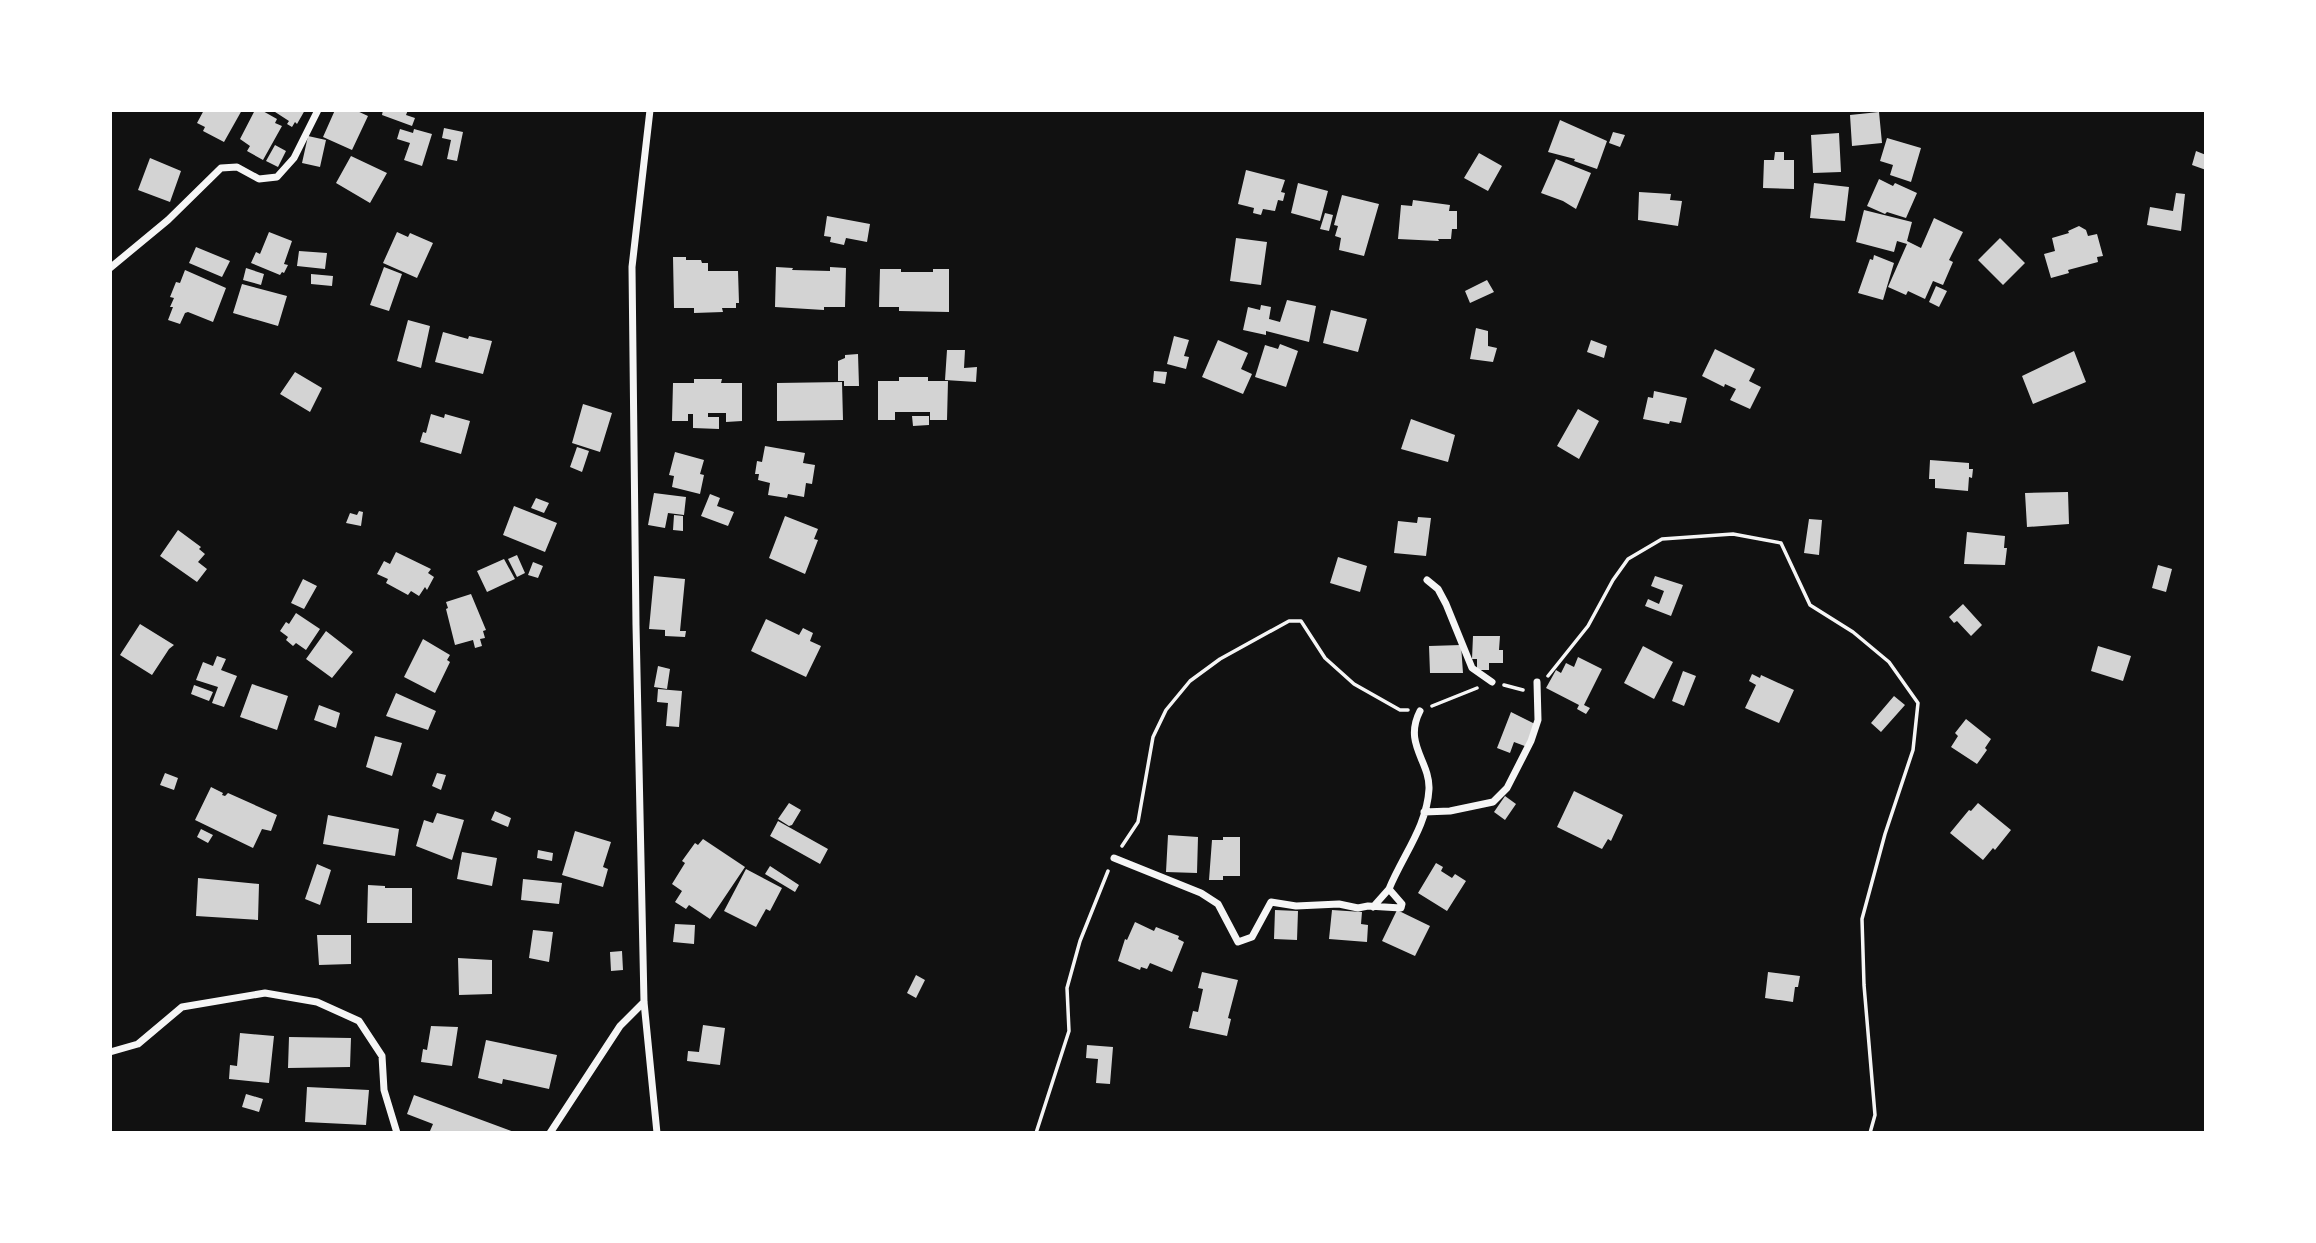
<svg xmlns="http://www.w3.org/2000/svg" width="2316" height="1243" font-family="'Source Sans 3',sans-serif">
  <style>
    .building { fill: #d3d3d3 }
    .lines { fill: none; stroke-linecap: round; stroke-linejoin: round }
    .path { stroke: #f5f5f5; stroke-width: 3.5 }
    .minor { stroke: #f5f5f5; stroke-width: 7 }
  </style>
  <rect width="100%" height="100%" fill="#111"/>
  <path class="building" d="M 204,110 L 242,110 L 224,142 L 203,131 L 205,127 L 197,123 Z
    M 255,110 L 261,110 L 277,119 L 275,123 L 282,126 L 263,160 L 247,151 L 250,146 L 240,139 Z
    M 272,110 L 305,110 L 297,124 L 295,122 L 292,127 L 287,124 L 289,121 Z
    M 335,110 L 355,110 L 368,116 L 352,150 L 323,137 Z
    M 383,110 L 408,110 L 406,115 L 415,118 L 412,126 L 382,115 Z
    M 1879,112 L 1882,143 L 1852,146 L 1850,115 Z
    M 1560,120 L 1607,141 L 1597,169 L 1574,161 L 1575,159 L 1548,152 Z
    M 444,128 L 463,132 L 457,161 L 447,159 L 451,140 L 442,138 Z
    M 400,129 L 413,133 L 414,129 L 432,134 L 422,166 L 404,160 L 410,143 L 397,139 Z
    M 1613,132 L 1625,135 L 1620,147 L 1609,143 Z
    M 1839,133 L 1841,172 L 1813,173 L 1811,135 Z
    M 308,136 L 326,140 L 320,167 L 302,163 Z
    M 1887,138 L 1921,148 L 1911,182 L 1890,175 L 1893,165 L 1880,161 Z
    M 275,145 L 286,151 L 278,167 L 266,161 Z
    M 2196,151 L 2206,155 L 2206,170 L 2192,165 Z
    M 1775,152 L 1784,152 L 1784,160 L 1794,160 L 1794,189 L 1763,188 L 1764,160 L 1774,160 Z
    M 1479,153 L 1502,166 L 1488,191 L 1464,178 Z
    M 351,156 L 387,173 L 370,203 L 336,183 Z
    M 150,158 L 181,171 L 170,202 L 138,190 Z
    M 1556,159 L 1591,173 L 1576,209 L 1563,201 L 1541,193 Z
    M 1246,170 L 1285,180 L 1281,192 L 1285,193 L 1283,201 L 1278,200 L 1275,211 L 1263,209 L 1261,215 L 1253,213 L 1254,208 L 1238,204 Z
    M 1879,179 L 1893,186 L 1895,183 L 1917,193 L 1906,218 L 1887,212 L 1885,214 L 1867,206 Z
    M 1298,183 L 1328,191 L 1320,221 L 1291,213 Z
    M 1814,183 L 1849,187 L 1845,221 L 1810,218 Z
    M 1639,192 L 1671,194 L 1670,200 L 1682,201 L 1678,226 L 1638,220 Z
    M 2176,193 L 2185,194 L 2181,231 L 2147,225 L 2150,207 L 2173,211 Z
    M 1342,195 L 1379,204 L 1364,256 L 1339,250 L 1341,238 L 1335,236 L 1338,226 L 1334,225 Z
    M 1413,200 L 1450,205 L 1449,211 L 1457,211 L 1457,229 L 1452,229 L 1451,239 L 1438,239 L 1439,241 L 1398,239 L 1401,205 L 1412,206 Z
    M 1864,210 L 1912,222 L 1907,241 L 1921,248 L 1934,218 L 1963,232 L 1949,260 L 1953,262 L 1943,285 L 1933,281 L 1925,299 L 1908,291 L 1906,295 L 1888,287 L 1907,244 L 1897,241 L 1894,252 L 1856,242 Z
    M 1325,213 L 1333,215 L 1329,231 L 1320,229 Z
    M 827,216 L 870,224 L 867,242 L 846,238 L 844,245 L 830,242 L 831,237 L 824,236 Z
    M 2079,226 L 2086,230 L 2088,236 L 2097,234 L 2103,256 L 2097,257 L 2098,262 L 2068,270 L 2069,273 L 2051,278 L 2044,254 L 2055,251 L 2052,238 L 2069,233 L 2068,231 Z
    M 269,232 L 292,241 L 284,264 L 288,265 L 284,273 L 282,272 L 280,275 L 251,263 L 256,252 L 260,254 Z
    M 397,232 L 408,237 L 410,233 L 433,243 L 417,278 L 383,263 Z
    M 1236,238 L 1267,242 L 1261,285 L 1230,281 Z
    M 2000,238 L 2025,263 L 2003,285 L 1978,260 Z
    M 196,247 L 230,261 L 222,277 L 189,263 Z
    M 299,251 L 327,253 L 325,269 L 297,266 Z
    M 1874,255 L 1894,263 L 1883,300 L 1858,293 L 1870,259 L 1873,260 Z
    M 673,257 L 686,257 L 686,260 L 701,260 L 702,263 L 708,263 L 708,271 L 738,271 L 739,303 L 736,303 L 736,308 L 722,308 L 723,312 L 694,313 L 694,308 L 674,308 Z
    M 384,267 L 402,274 L 389,311 L 370,305 Z
    M 776,267 L 793,268 L 792,270 L 830,271 L 830,267 L 846,268 L 845,307 L 824,307 L 824,310 L 775,307 Z
    M 246,268 L 264,274 L 261,285 L 243,280 Z
    M 880,269 L 901,269 L 901,272 L 933,272 L 933,269 L 949,269 L 949,312 L 899,311 L 899,307 L 879,307 Z
    M 185,270 L 226,288 L 213,322 L 188,312 L 185,313 L 180,324 L 168,320 L 173,307 L 170,307 L 174,298 L 170,297 L 176,282 L 180,283 Z
    M 311,274 L 333,276 L 332,286 L 311,284 Z
    M 1487,280 L 1494,292 L 1470,303 L 1465,291 Z
    M 242,284 L 287,296 L 278,326 L 233,313 Z
    M 1936,286 L 1947,291 L 1939,307 L 1929,302 Z
    M 1287,300 L 1316,306 L 1309,342 L 1266,331 L 1266,335 L 1243,330 L 1248,307 L 1260,310 L 1261,305 L 1271,307 L 1269,319 L 1280,322 Z
    M 1331,310 L 1367,319 L 1358,352 L 1323,343 Z
    M 408,320 L 430,326 L 421,368 L 397,361 Z
    M 1476,328 L 1488,331 L 1488,346 L 1497,348 L 1493,362 L 1470,359 Z
    M 443,332 L 468,339 L 469,336 L 492,341 L 483,374 L 435,362 Z
    M 1174,336 L 1189,340 L 1184,356 L 1189,357 L 1186,369 L 1167,364 Z
    M 1218,340 L 1248,353 L 1241,369 L 1252,374 L 1243,394 L 1202,377 Z
    M 1591,340 L 1607,346 L 1604,358 L 1587,352 Z
    M 1280,344 L 1298,351 L 1286,387 L 1255,377 L 1265,345 L 1278,349 Z
    M 1715,349 L 1755,369 L 1749,381 L 1761,387 L 1750,409 L 1730,400 L 1736,389 L 1725,384 L 1724,387 L 1702,376 Z
    M 947,350 L 965,350 L 964,368 L 977,367 L 976,382 L 945,380 Z
    M 2074,351 L 2086,382 L 2033,404 L 2022,376 Z
    M 858,354 L 859,386 L 844,386 L 844,381 L 838,381 L 838,361 L 845,358 L 845,355 Z
    M 1154,371 L 1167,372 L 1165,384 L 1153,382 Z
    M 295,372 L 322,388 L 310,412 L 280,394 Z
    M 899,377 L 928,377 L 928,381 L 948,381 L 947,420 L 930,420 L 930,412 L 895,412 L 895,420 L 878,420 L 878,381 L 899,381 Z
    M 694,379 L 722,379 L 721,383 L 742,383 L 742,421 L 726,422 L 726,413 L 708,413 L 708,417 L 719,417 L 719,429 L 693,428 L 693,414 L 688,414 L 688,421 L 672,421 L 673,383 L 694,383 Z
    M 842,382 L 843,420 L 777,421 L 777,383 Z
    M 1654,391 L 1687,398 L 1681,423 L 1670,421 L 1669,424 L 1643,419 L 1648,397 L 1653,398 Z
    M 583,404 L 612,413 L 600,452 L 572,443 Z
    M 1578,409 L 1599,421 L 1579,459 L 1557,446 Z
    M 431,414 L 444,418 L 445,414 L 470,421 L 461,454 L 420,442 L 423,432 L 426,433 Z
    M 912,416 L 929,416 L 929,425 L 913,426 Z
    M 1411,419 L 1455,435 L 1448,462 L 1401,449 Z
    M 765,446 L 805,453 L 803,463 L 815,465 L 812,484 L 806,483 L 804,497 L 788,494 L 787,498 L 768,495 L 770,483 L 758,480 L 759,474 L 755,474 L 757,461 L 762,462 Z
    M 577,447 L 589,451 L 582,472 L 570,467 Z
    M 675,452 L 704,460 L 700,474 L 704,475 L 700,494 L 672,487 L 674,476 L 669,475 Z
    M 1930,460 L 1969,463 L 1969,469 L 1973,469 L 1972,478 L 1969,477 L 1968,491 L 1935,488 L 1935,479 L 1929,479 Z
    M 2068,492 L 2069,524 L 2027,527 L 2025,493 Z
    M 654,493 L 686,497 L 684,515 L 668,513 L 665,528 L 648,525 Z
    M 710,494 L 720,498 L 717,506 L 734,512 L 728,526 L 701,516 Z
    M 536,498 L 549,503 L 544,513 L 531,508 Z
    M 514,506 L 557,523 L 545,552 L 503,535 Z
    M 359,511 L 363,512 L 361,526 L 346,523 L 350,513 L 357,515 Z
    M 674,515 L 683,516 L 683,531 L 673,530 Z
    M 785,516 L 818,529 L 814,539 L 818,540 L 805,574 L 769,558 Z
    M 1418,517 L 1431,518 L 1426,556 L 1394,553 L 1398,521 L 1417,523 Z
    M 1809,519 L 1822,520 L 1819,555 L 1804,553 Z
    M 178,530 L 201,547 L 199,549 L 205,554 L 198,562 L 207,569 L 197,582 L 160,556 Z
    M 1967,532 L 2005,536 L 2004,548 L 2007,548 L 2005,565 L 1964,564 Z
    M 396,552 L 431,569 L 428,573 L 434,577 L 427,590 L 425,587 L 419,596 L 411,591 L 408,595 L 386,583 L 388,579 L 377,574 L 384,561 L 390,564 Z
    M 517,555 L 525,573 L 517,577 L 508,559 Z
    M 1338,557 L 1367,566 L 1360,592 L 1330,583 Z
    M 504,559 L 515,579 L 487,592 L 477,571 Z
    M 533,562 L 543,566 L 538,578 L 528,575 Z
    M 2158,565 L 2172,569 L 2166,592 L 2152,588 Z
    M 654,576 L 685,579 L 680,631 L 686,631 L 685,637 L 665,636 L 665,630 L 649,629 Z
    M 1655,576 L 1683,585 L 1671,616 L 1645,606 L 1648,599 L 1659,604 L 1664,591 L 1651,586 Z
    M 303,579 L 317,586 L 304,609 L 291,603 Z
    M 471,594 L 486,630 L 483,631 L 485,638 L 480,639 L 482,646 L 475,648 L 473,640 L 455,645 L 446,609 L 448,608 L 446,602 Z
    M 1963,604 L 1982,625 L 1971,636 L 1957,621 L 1954,623 L 1949,617 Z
    M 296,613 L 320,629 L 306,650 L 296,643 L 293,646 L 286,640 L 288,637 L 280,631 L 286,622 L 289,624 Z
    M 766,619 L 799,635 L 803,628 L 813,633 L 810,641 L 821,646 L 806,677 L 751,651 Z
    M 140,624 L 174,645 L 169,649 L 152,675 L 120,655 Z
    M 326,631 L 353,652 L 332,678 L 306,659 Z
    M 1473,636 L 1500,636 L 1499,650 L 1503,650 L 1503,663 L 1489,663 L 1489,670 L 1477,670 L 1477,659 L 1472,659 Z
    M 423,639 L 450,655 L 447,660 L 450,662 L 435,693 L 404,677 Z
    M 1461,645 L 1463,673 L 1430,673 L 1429,646 Z
    M 1643,646 L 1673,662 L 1654,699 L 1624,683 Z
    M 2098,646 L 2131,656 L 2123,681 L 2091,671 Z
    M 217,656 L 226,659 L 221,670 L 237,676 L 224,707 L 212,703 L 218,687 L 196,680 L 203,662 L 213,666 Z
    M 1578,657 L 1602,669 L 1584,705 L 1590,708 L 1586,714 L 1577,709 L 1579,705 L 1546,688 L 1556,670 L 1561,673 L 1566,663 L 1574,667 Z
    M 658,666 L 670,669 L 667,689 L 654,687 Z
    M 1683,671 L 1696,676 L 1684,706 L 1672,701 Z
    M 1752,674 L 1760,678 L 1761,675 L 1794,690 L 1779,723 L 1745,708 L 1756,685 L 1749,681 Z
    M 252,684 L 288,696 L 277,730 L 240,717 Z
    M 194,685 L 213,692 L 209,701 L 191,694 Z
    M 658,689 L 682,691 L 679,727 L 666,726 L 668,703 L 657,702 Z
    M 396,693 L 436,711 L 428,730 L 386,716 Z
    M 1894,696 L 1905,705 L 1881,732 L 1871,723 Z
    M 319,705 L 340,713 L 336,728 L 314,720 Z
    M 1511,712 L 1535,724 L 1527,747 L 1514,742 L 1510,753 L 1497,748 Z
    M 1966,719 L 1991,739 L 1985,748 L 1987,750 L 1977,764 L 1951,747 L 1958,736 L 1955,733 Z
    M 375,736 L 402,743 L 392,776 L 366,767 Z
    M 165,773 L 178,778 L 174,790 L 160,785 Z
    M 437,773 L 446,775 L 441,790 L 432,786 Z
    M 211,787 L 223,793 L 222,795 L 225,796 L 228,793 L 277,815 L 271,831 L 262,829 L 253,848 L 195,820 Z
    M 1574,791 L 1623,815 L 1611,841 L 1608,839 L 1602,849 L 1557,827 Z
    M 1505,796 L 1516,804 L 1505,820 L 1494,812 Z
    M 789,803 L 801,810 L 792,825 L 789,826 L 778,819 Z
    M 1978,803 L 2011,830 L 1995,850 L 1993,848 L 1983,860 L 1950,833 L 1969,810 L 1971,811 Z
    M 495,811 L 511,818 L 508,827 L 491,820 Z
    M 437,813 L 464,820 L 452,860 L 416,846 L 424,820 L 433,823 Z
    M 328,815 L 399,829 L 395,856 L 323,844 Z
    M 778,821 L 828,849 L 820,864 L 770,836 Z
    M 201,829 L 213,835 L 208,843 L 197,837 Z
    M 575,831 L 611,842 L 603,867 L 608,869 L 603,887 L 562,875 Z
    M 1168,835 L 1198,837 L 1197,873 L 1166,872 Z
    M 1223,837 L 1240,837 L 1240,876 L 1223,876 L 1223,880 L 1209,880 L 1212,840 L 1223,840 Z
    M 703,839 L 745,867 L 710,919 L 689,905 L 686,909 L 675,902 L 682,891 L 672,884 L 685,863 L 682,861 L 695,843 L 698,845 Z
    M 538,850 L 553,853 L 552,861 L 537,858 Z
    M 462,852 L 497,858 L 492,886 L 457,879 Z
    M 1436,863 L 1443,867 L 1441,871 L 1452,878 L 1455,874 L 1466,881 L 1447,911 L 1418,893 Z
    M 317,864 L 331,870 L 320,905 L 305,899 Z
    M 770,866 L 799,885 L 795,892 L 765,874 Z
    M 746,869 L 782,888 L 770,911 L 766,909 L 756,927 L 724,911 Z
    M 198,878 L 259,884 L 258,920 L 196,916 Z
    M 523,879 L 562,883 L 559,904 L 521,900 Z
    M 368,885 L 385,886 L 385,888 L 412,888 L 412,923 L 367,923 Z
    M 1275,910 L 1298,911 L 1297,940 L 1274,939 Z
    M 1332,910 L 1362,912 L 1361,924 L 1368,925 L 1367,942 L 1329,939 Z
    M 1397,910 L 1430,926 L 1415,956 L 1382,941 Z
    M 1135,922 L 1154,931 L 1156,927 L 1179,936 L 1178,939 L 1184,942 L 1172,972 L 1150,963 L 1147,969 L 1141,967 L 1140,970 L 1118,961 L 1125,939 L 1127,940 Z
    M 675,924 L 695,925 L 694,944 L 673,942 Z
    M 533,930 L 553,932 L 549,962 L 529,958 Z
    M 317,935 L 351,935 L 351,964 L 319,965 Z
    M 622,951 L 623,970 L 611,971 L 610,952 Z
    M 458,958 L 492,960 L 492,994 L 459,995 Z
    M 1202,972 L 1238,980 L 1228,1018 L 1231,1019 L 1227,1036 L 1189,1028 L 1193,1011 L 1198,1012 L 1203,989 L 1198,988 Z
    M 1768,972 L 1800,976 L 1798,987 L 1795,987 L 1793,1002 L 1765,998 Z
    M 916,975 L 925,980 L 916,998 L 907,993 Z
    M 703,1025 L 725,1028 L 720,1065 L 687,1061 L 688,1051 L 699,1052 Z
    M 431,1026 L 458,1027 L 452,1066 L 421,1062 L 423,1049 L 427,1050 Z
    M 240,1033 L 274,1036 L 269,1083 L 229,1079 L 230,1065 L 237,1066 Z
    M 289,1037 L 351,1038 L 350,1067 L 288,1068 Z
    M 486,1040 L 557,1055 L 549,1089 L 503,1079 L 502,1084 L 478,1078 Z
    M 1087,1045 L 1113,1047 L 1110,1084 L 1096,1083 L 1098,1059 L 1086,1058 Z
    M 307,1087 L 369,1090 L 366,1125 L 305,1122 Z
    M 246,1094 L 263,1099 L 259,1112 L 242,1107 Z
    M 414,1095 L 514,1132 L 514,1133 L 430,1131 L 433,1124 L 407,1114 Z"/>
  <g class="lines">
    <path class="path" d="M 1548,676 L 1588,626 L 1613,580 L 1628,559 L 1662,539 L 1733,534 L 1781,543 L 1810,605 L 1853,632 L 1889,662 L 1918,703 L 1913,750 L 1885,834 L 1862,919 L 1864,985 L 1875,1115 L 1870,1133
      M 1504,685 L 1523,690
      M 1432,706 L 1477,688
      M 1122,846 L 1138,822 L 1153,737 L 1166,710 L 1190,681 L 1220,659 L 1289,621 L 1301,621 L 1325,658 L 1354,684 L 1400,710 L 1408,710
      M 1036,1133 L 1069,1031 L 1067,988 L 1080,941 L 1108,871"/>
    <path class="minor" d="M 650,110 L 632,267 L 636,625 L 644,1002 L 657,1133
      M 110,268 L 168,220 L 221,168 L 237,167 L 259,179 L 277,177 L 294,158 L 318,110
      M 1427,580 L 1438,589 L 1446,604 L 1472,668 L 1492,682
      M 1424,812 L 1450,811 L 1493,802 L 1507,788 L 1531,741 L 1538,720 L 1537,682
      M 1114,858 L 1201,893 L 1218,904 L 1238,942 L 1252,937 L 1271,902 L 1296,906 L 1339,904 L 1358,908 L 1368,906 L 1401,908 L 1402,904 L 1389,889 C 1403,855 1427,826 1429,789 C 1430,761 1403,744 1420,711
      M 1373,907 L 1389,889
      M 110,1052 L 138,1044 L 182,1007 L 265,993 L 317,1002 L 359,1021 L 382,1056 L 384,1090 L 397,1133
      M 550,1133 L 620,1026 L 644,1002"/>
  </g>
  <rect width="2316" height="1243" fill="none" stroke="#ffffff" stroke-width="224"/>
</svg>
